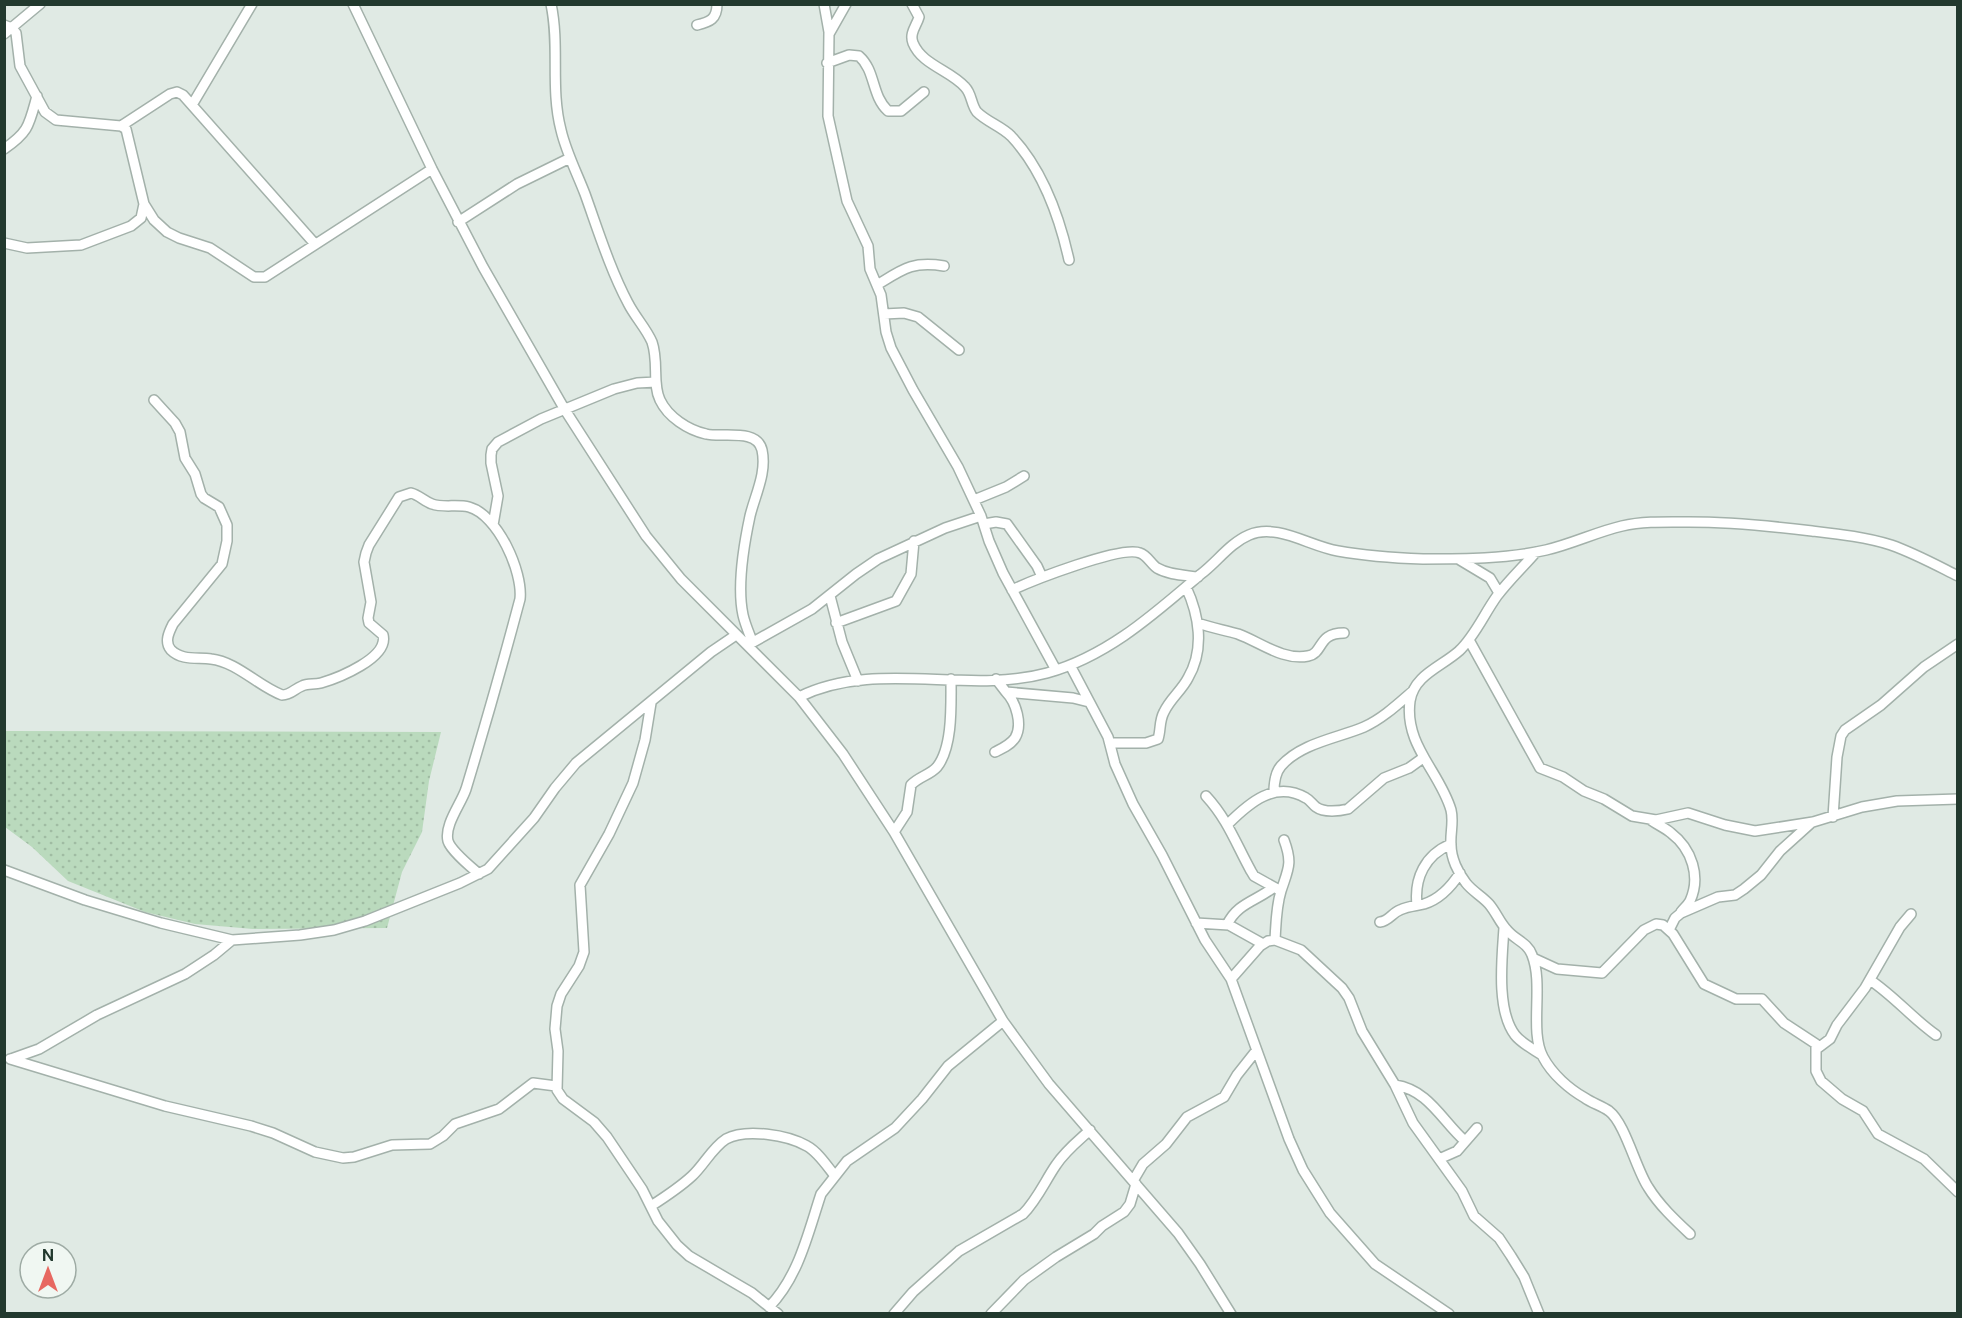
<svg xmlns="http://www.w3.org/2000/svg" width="1962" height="1318" font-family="'Public Sans',sans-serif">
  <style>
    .grass { fill: url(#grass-dots) }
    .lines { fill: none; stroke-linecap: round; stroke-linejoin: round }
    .minor-casing { stroke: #a3b1aa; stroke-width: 12 }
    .minor { stroke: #fff; stroke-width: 9 }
  </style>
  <defs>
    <pattern id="grass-dots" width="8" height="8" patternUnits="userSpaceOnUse" patternTransform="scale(1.5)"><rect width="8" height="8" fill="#badabd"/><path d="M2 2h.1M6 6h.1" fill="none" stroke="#a0bca3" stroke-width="1.8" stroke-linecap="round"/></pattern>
  </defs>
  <rect width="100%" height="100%" fill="#e0eae4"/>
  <path class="grass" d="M 5,731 L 441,732 L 429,781 L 422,832 L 402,872 L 387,928 L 253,929 L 195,924 L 145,912 L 68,881 L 32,847 L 5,827 Z"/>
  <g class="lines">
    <defs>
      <path id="minor" d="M 353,4 L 432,169 L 483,267 L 565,410 L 646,536 L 681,579 L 799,697 L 843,754 L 894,832 L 1003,1021 L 1049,1084 L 1178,1233 L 1200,1264 L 1231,1314
        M 551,4 C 560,47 550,88 561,130 C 566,152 577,173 585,194 C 598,230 610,269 628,303 C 635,317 646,328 652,342 C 659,362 652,384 660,400 C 668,417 688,430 706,434 C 722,438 757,428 762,450 C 767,473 755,495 750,516 C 744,544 737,587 743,615 C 745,624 749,633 752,641
        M 824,4 L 829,32 L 828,116 L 847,201 L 868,246 L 870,269 L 881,295 L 886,332 L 891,348 L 913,390 L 958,467 L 981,516 L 989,541 L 1003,573 L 1056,670
        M 912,4 L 919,17 C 917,25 909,33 913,43 C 922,65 950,70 965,87 C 972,94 971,105 977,112 C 987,122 1001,126 1011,136 C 1043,170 1059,215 1069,260
        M 4,25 L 12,28 L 16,33 L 20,66 L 45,112 L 56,120 L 121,126 L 126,129 L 144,204 L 154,220 L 167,232 L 179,238 L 210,248 L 254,277 L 265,277 L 432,169
        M 697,25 C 710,22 717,19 717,4
        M 4,34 L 40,4
        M 829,34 L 846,4
        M 827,63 L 849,55 L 859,56 C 876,71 871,95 888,111 L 901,111 L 924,92
        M 192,105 L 252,4
        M 121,126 L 170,94 L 177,92 L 183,95 L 315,244
        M 4,149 C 29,132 29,125 37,96
        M 458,222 L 517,184 L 570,158
        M 4,243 L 27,248 L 81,245 L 131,226 L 141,218 L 144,204
        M 877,285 C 903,269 912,261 944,266
        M 884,314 L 904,313 L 918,317 L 959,350
        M 154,400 L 175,423 L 180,432 L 185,458 L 195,474 L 201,494 L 204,498 L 219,507 L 227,525 L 227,541 L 222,564 L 173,624 C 169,632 164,642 171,650 C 182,661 198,657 211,659 C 237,662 258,686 282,695 C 291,695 294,689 302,686 C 308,683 314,685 321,683 C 338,678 389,658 383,635 L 369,623 L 368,618 L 371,602 L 364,562 L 366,553 L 369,545 L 399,497 L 411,493 C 419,495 424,501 432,504 C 443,508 457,504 469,507 C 498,515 523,572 520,599 C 503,663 485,726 466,789 C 461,804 444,825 448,841 C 451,851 471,867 479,874
        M 974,500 L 1006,487 L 1024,476
        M 984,524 L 996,522 L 1007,524 L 1037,566 L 1042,577
        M 493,525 L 498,496 L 491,463 L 491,455 L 492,449 L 498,442 L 541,419 L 614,389 L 637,383 L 656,382
        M 1536,552 C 1524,566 1509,580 1497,596 C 1484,614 1475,636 1459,651 C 1441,667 1414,675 1410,701 C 1404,745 1440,772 1451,810 C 1454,822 1450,833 1451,845 C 1451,858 1458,873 1466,883 C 1472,891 1482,896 1489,904 C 1496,912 1500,923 1507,930 C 1515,940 1527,942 1532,955 C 1544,985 1529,1031 1543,1057 C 1552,1074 1569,1089 1585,1098 C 1592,1103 1602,1106 1609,1111 C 1625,1123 1636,1169 1648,1187 C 1659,1205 1675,1220 1690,1234
        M 1460,560 L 1490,578 L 1499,593
        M 1012,590 C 1031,581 1122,545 1140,553 C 1147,555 1151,564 1157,568 C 1169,575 1184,575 1198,577
        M 830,596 L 842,642 L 858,681
        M 836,623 L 896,601 L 911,574 L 914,541
        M 1198,623 C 1211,628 1225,630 1238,634 C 1260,642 1283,661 1308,656 C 1324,653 1317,633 1344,633
        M 1469,640 L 1540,768 L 1563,777 L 1584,791 L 1604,799 L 1632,816 L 1656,820 L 1688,813 L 1725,825 L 1755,831 L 1813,822 L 1862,807 L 1897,801 L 1958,799
        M 748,645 L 812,609 L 856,574 L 878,559 L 945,528 L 981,516
        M 1070,665 L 1108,737 L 1115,764 L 1133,804 L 1162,855 L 1205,940 L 1231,979 L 1289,1139 L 1303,1170 L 1330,1213 L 1375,1264 L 1449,1314
        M 996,679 L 1006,692 L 1073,698 L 1089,702
        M 799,697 C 876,659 966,695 1047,673 C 1108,656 1154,614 1201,574 C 1217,562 1230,543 1249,535 C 1277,523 1309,546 1338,551 C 1366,556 1395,558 1423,559 C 1464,559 1506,559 1546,550 C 1572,544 1596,532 1622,526 C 1644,521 1667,522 1689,522 C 1731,522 1771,526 1812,531 C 1838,534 1866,537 1891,545 C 1914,553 1936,565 1958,576
        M 651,703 L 645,740 L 633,783 L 609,834 L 580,885 L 584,952 L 579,966 L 561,994 L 557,1006 L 555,1029 L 558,1051 L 557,1090 L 563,1099 L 594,1122 L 607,1137 L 642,1189 L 658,1221 L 677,1245 L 689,1256 L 752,1293 L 778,1314
        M 1110,743 L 1146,743 L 1158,739 C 1161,730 1159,721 1164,712 C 1170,699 1182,690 1188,678 C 1205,649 1199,615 1186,587
        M 995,752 C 1003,748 1010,745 1015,738 C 1023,725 1016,702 1006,692
        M 1274,792 C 1274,783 1275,773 1281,766 C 1301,743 1338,738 1364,727 C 1382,719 1398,704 1413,691
        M 1206,796 C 1228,820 1236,844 1251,871 L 1254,876 L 1281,891
        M 1833,817 L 1837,757 L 1841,736 L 1845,730 L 1881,705 L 1924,667 L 1958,644
        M 1651,820 C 1658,825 1665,828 1671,833 C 1692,849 1701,877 1690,901 C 1687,906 1684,908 1681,912
        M 1228,824 C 1249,803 1275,780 1306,798 C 1310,800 1312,804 1316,807 C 1324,813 1340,811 1348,809 L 1384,778 L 1409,768 L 1423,758
        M 894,832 L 907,812 L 911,785 C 918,777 930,775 937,767 C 953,747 951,704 951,679
        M 4,870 L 85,900 L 161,923 L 232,940 L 300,935 L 334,930 L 365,921 L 460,883 L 488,869 L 534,818 L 555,788 L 576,763 L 711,652 L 736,635
        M 1417,905 C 1414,878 1425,855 1451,844
        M 1380,922 C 1389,921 1392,913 1400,910 C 1408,906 1416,906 1424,904 C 1440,899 1451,887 1460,873
        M 1196,923 L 1229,925 L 1263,944
        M 1227,925 C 1237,903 1257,901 1274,887
        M 1504,928 C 1502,958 1496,1010 1515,1035 C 1521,1043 1533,1049 1542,1055
        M 1669,930 L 1675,918 L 1681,913 L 1718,897 L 1735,895 L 1744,889 L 1761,875 L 1780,851 L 1811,823
        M 1275,940 C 1276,924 1276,907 1281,891 C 1288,869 1293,864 1284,840
        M 1533,958 L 1557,969 L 1602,973 L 1644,930 L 1656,924 L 1663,925 L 1673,934 L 1704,984 L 1736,999 L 1762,999 L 1784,1023 L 1816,1044 L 1816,1071 L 1821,1081 L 1842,1099 L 1863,1111 L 1878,1134 L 1924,1159 L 1958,1192
        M 1231,979 L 1260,946 L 1268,941 L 1275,940 L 1301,950 L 1342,988 L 1349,998 L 1362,1031 L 1395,1085 L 1413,1123 L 1462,1191 L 1474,1216 L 1499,1238 L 1511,1256 L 1524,1277 L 1539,1314
        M 1870,980 C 1894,996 1912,1018 1936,1035
        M 1818,1048 L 1830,1039 L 1837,1025 L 1865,988 L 1900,927 L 1911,914
        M 10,1059 L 165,1106 L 251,1126 L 273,1133 L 315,1152 L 343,1158 L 354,1157 L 392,1145 L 430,1144 L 443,1136 L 455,1124 L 499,1109 L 533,1083 L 556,1086
        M 11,1059 L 39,1049 L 97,1015 L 185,974 L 214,955 L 232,940
        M 1395,1085 C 1429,1090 1442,1121 1465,1141
        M 1439,1159 L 1457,1151 L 1477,1128
        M 1133,1181 L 1143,1164 L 1166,1144 L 1187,1117 L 1224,1097 L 1237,1075 L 1256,1051
        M 651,1206 C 665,1197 679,1188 692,1176 C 704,1165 712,1148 726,1139 C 746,1128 788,1135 807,1146 C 818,1152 827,1166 835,1176
        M 769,1307 C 799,1276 808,1233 821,1194 L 847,1161 L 895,1128 L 922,1099 L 948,1066 L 1003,1021
        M 894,1314 L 913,1292 L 959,1251 L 1023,1214 C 1037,1200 1045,1181 1056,1165 C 1065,1151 1078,1141 1090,1130
        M 991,1314 L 1024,1280 L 1056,1257 L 1094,1234 L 1102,1226 L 1124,1212 L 1130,1204 L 1136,1184"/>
    </defs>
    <use href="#minor" class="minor-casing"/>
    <use href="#minor" class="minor"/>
  </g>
  <rect width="1962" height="1318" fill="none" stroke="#22392e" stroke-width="12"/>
  <g transform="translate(48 1270)"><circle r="28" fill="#f0f7f2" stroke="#9eaba4" stroke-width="1.5"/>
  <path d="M0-4.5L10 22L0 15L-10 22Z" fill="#e76861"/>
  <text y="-9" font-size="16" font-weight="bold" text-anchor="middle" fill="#22392e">N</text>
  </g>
</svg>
